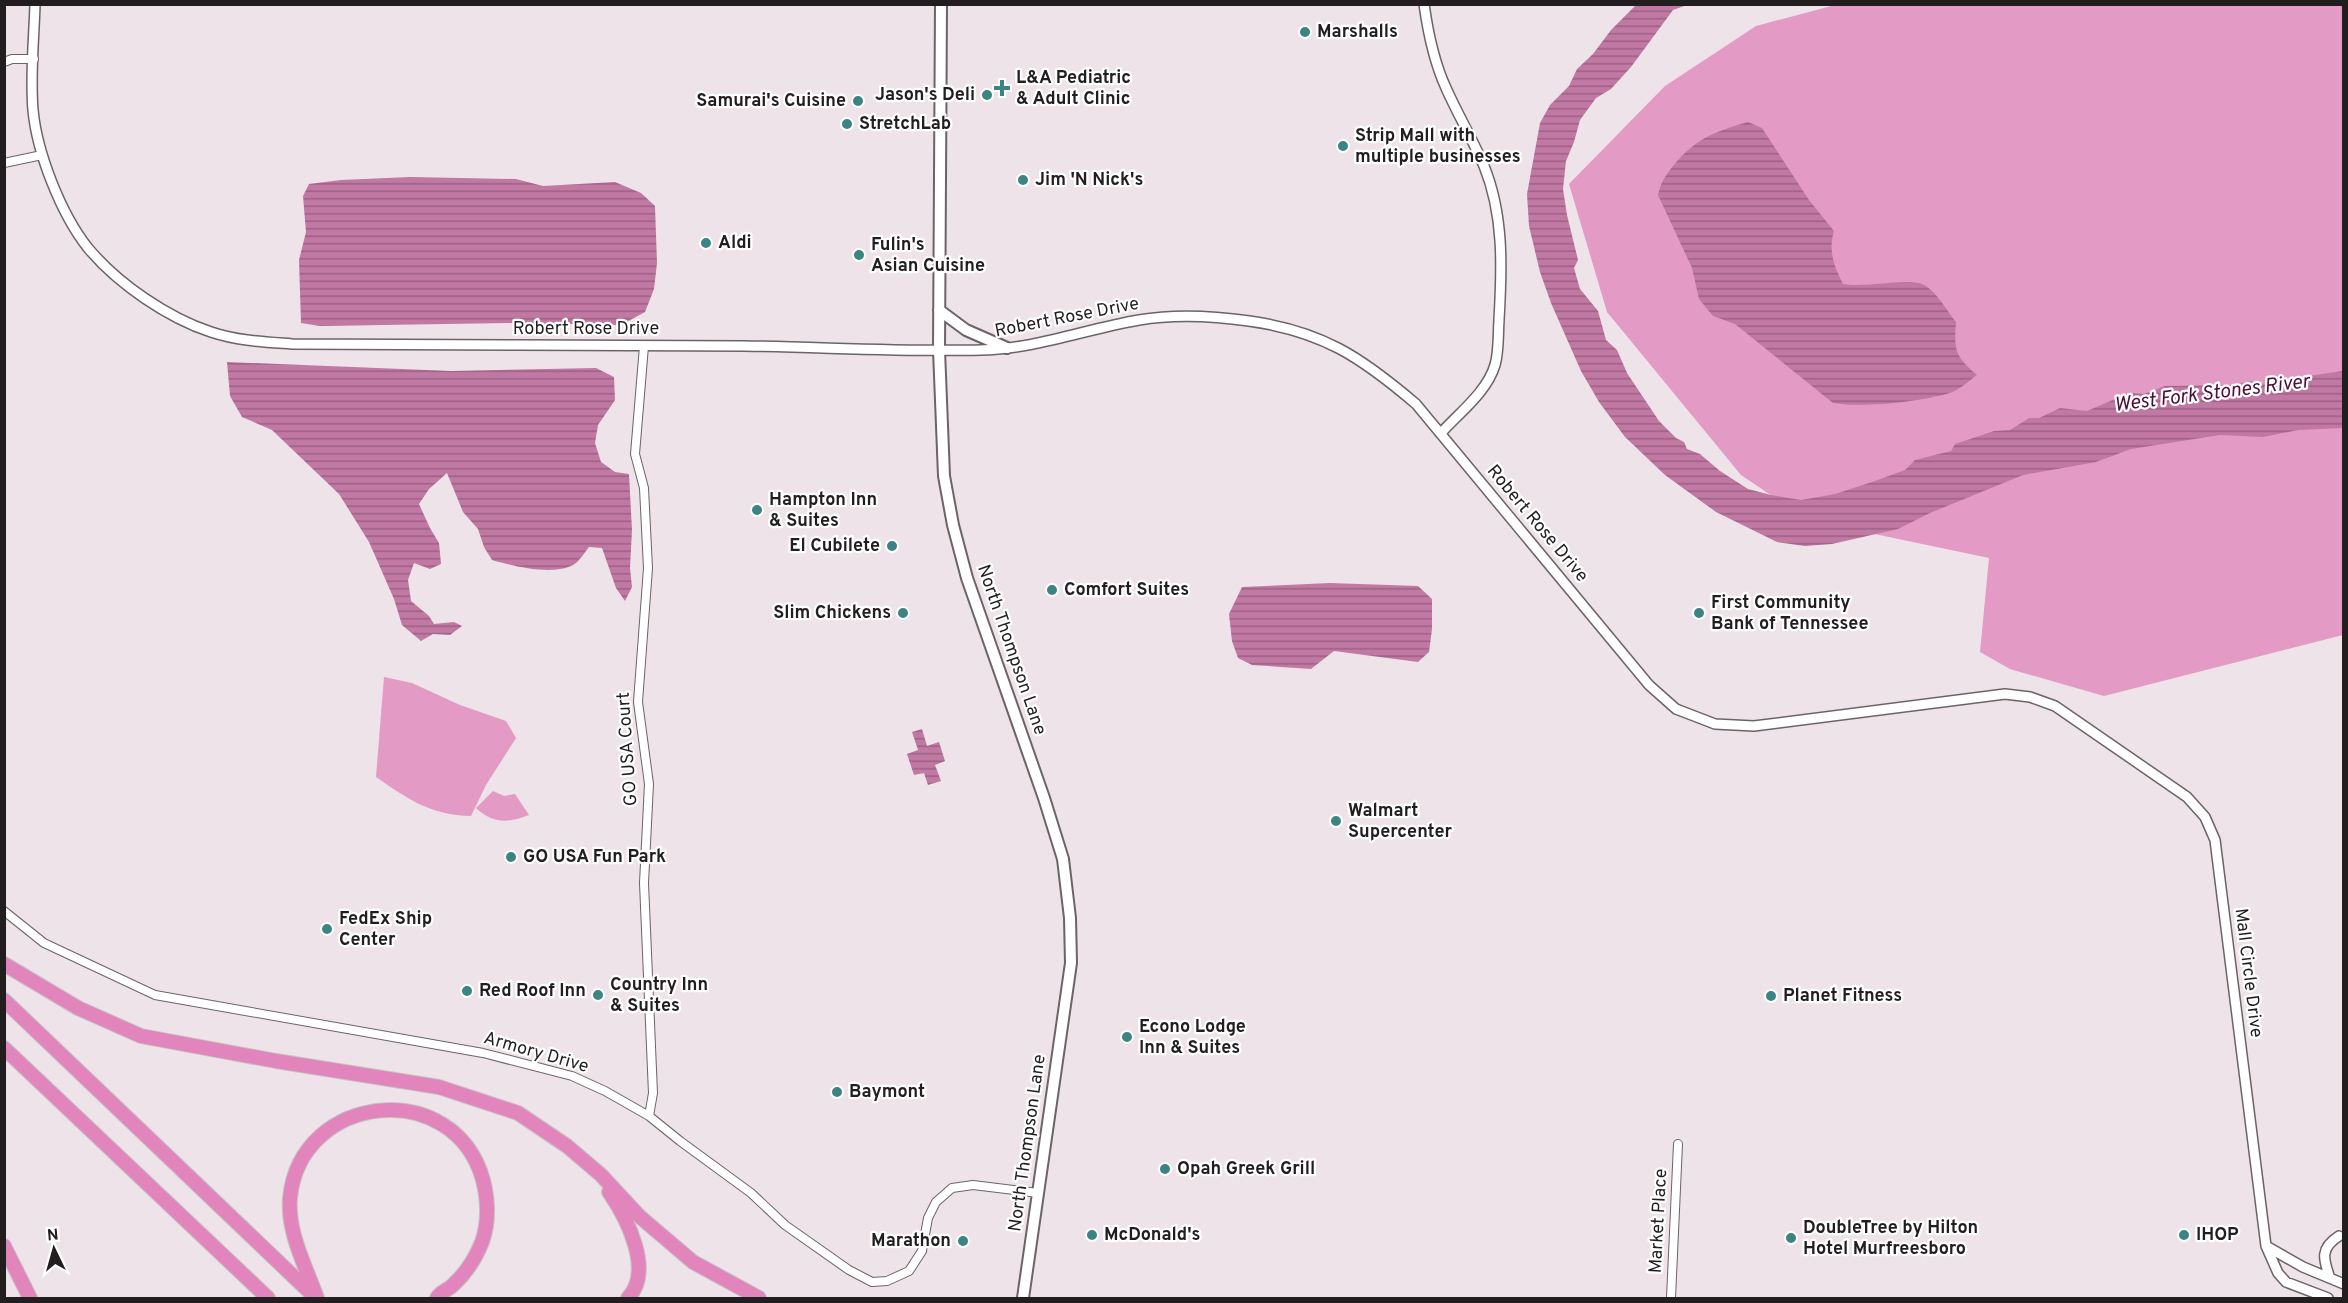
<svg xmlns="http://www.w3.org/2000/svg" width="2348" height="1303" font-family="Overpass,sans-serif">
  <style>
    .grass { fill: #e39ac4 }
    .water { fill: url(#water-rules) }
    .lines { fill: none; stroke-linecap: round; stroke-linejoin: round }
    .minor-casing { stroke: #6c6368; stroke-width: 10 }
    .tertiary-casing { stroke: #6c6368; stroke-width: 12 }
    .secondary-casing { stroke: #6c6368; stroke-width: 14 }
    .motorway-casing { stroke: #c6c4c5; stroke-width: 16 }
    .minor { stroke: #fff; stroke-width: 8 }
    .tertiary { stroke: #fff; stroke-width: 9 }
    .secondary { stroke: #fff; stroke-width: 10 }
    .motorway { stroke: #e385bd; stroke-width: 14 }
    .poi-dot { fill: #3c8483; stroke: #fff; stroke-width: 2 }
    .labels { text-anchor: middle; dominant-baseline: central; stroke-width: 4.5; stroke-linejoin: round; paint-order: stroke }
    .poi-label { font-size: 18px; font-weight: bold; fill: #221e20; stroke: #fff; text-anchor: start }
    .street-label { font-size: 18px; fill: #221e20; stroke: #fff }
    .water-label { font-size: 20px; font-style: italic; fill: #4e0c39; stroke: #fff }
  </style>
  <defs>
    <pattern id="water-rules" width="6" height="5" patternUnits="userSpaceOnUse" patternTransform="scale(1.5)"><rect width="6" height="5" fill="#c178a3"/><path d="M0 2.5h6" fill="none" stroke="#9c6284"/></pattern>
  </defs>
  <rect width="100%" height="100%" fill="#ede3e8"/>
  <path class="grass" d="M 1835,5 L 2343,5 L 2343,635 L 2104,696 L 2010,669 L 1980,652 L 1989,558 L 1808,520 L 1741,475 L 1607,312 L 1569,184 L 1665,86 L 1756,26 Z
    M 384,677 L 412,683 L 460,705 L 506,721 L 516,738 L 486,785 L 471,816 C 430,815 408,799 376,777 Z
    M 493,791 L 504,796 L 515,794 L 529,815 C 509,823 493,824 476,808 Z"/>
  <path class="water" d="M 1636,5 L 1687,5 L 1673,10 L 1631,67 L 1611,89 L 1596,98 L 1580,120 L 1574,142 L 1566,161 L 1563,189 L 1567,215 L 1578,260 L 1574,268 L 1580,289 L 1598,311 L 1606,340 L 1617,350 L 1627,373 L 1659,421 L 1676,438 L 1684,442 L 1687,449 L 1700,454 L 1720,471 L 1748,489 L 1771,495 L 1801,500 L 1835,494 L 1875,481 L 1905,470 L 1915,460 L 1951,451 L 1955,444 L 1994,431 L 2010,430 L 2029,418 L 2039,418 L 2060,408 L 2087,411 L 2129,393 L 2144,394 L 2165,386 L 2232,385 L 2251,381 L 2270,385 L 2287,379 L 2343,371 L 2343,428 L 2298,430 L 2263,437 L 2220,435 L 2131,449 L 2096,462 L 2023,475 L 1930,513 L 1898,529 L 1832,544 L 1805,546 L 1777,542 L 1716,512 L 1665,475 L 1625,437 L 1599,402 L 1581,371 L 1551,303 L 1540,272 L 1529,226 L 1527,194 L 1540,123 L 1550,105 L 1569,86 L 1577,69 L 1593,54 L 1611,30 Z
    M 1748,122 L 1762,128 L 1809,200 L 1834,231 C 1828,251 1834,266 1843,284 C 1866,288 1905,278 1922,284 C 1936,290 1947,311 1956,322 C 1954,351 1955,356 1977,375 C 1969,381 1959,390 1950,393 C 1919,402 1863,408 1833,403 L 1735,324 L 1713,316 L 1699,299 L 1692,268 L 1658,195 C 1661,182 1665,176 1673,166 C 1696,138 1714,132 1748,122 Z
    M 410,177 L 516,179 L 543,186 L 615,182 L 641,193 L 655,206 L 657,263 L 654,289 L 645,312 L 621,325 L 508,323 L 320,326 L 301,323 L 299,260 L 306,232 L 303,196 L 309,184 L 341,180 Z
    M 227,362 L 451,371 L 596,368 L 614,377 L 615,400 L 598,425 L 595,443 L 601,462 L 615,472 L 629,474 L 632,530 L 630,568 L 632,587 L 625,601 L 616,588 L 602,548 L 589,547 C 585,552 579,562 573,565 C 552,576 513,566 492,560 L 484,547 L 478,529 L 463,512 L 447,473 L 429,489 L 419,504 L 430,528 L 439,543 L 441,564 L 430,569 L 414,563 L 408,580 L 411,601 L 429,616 L 434,624 L 454,622 L 462,626 L 450,635 L 433,634 L 421,641 L 402,625 L 394,599 L 369,542 L 339,494 L 272,430 L 242,417 L 230,396 Z
    M 1330,583 L 1418,586 L 1432,599 L 1432,629 L 1429,652 L 1418,662 L 1334,651 L 1311,669 L 1252,665 L 1238,658 L 1232,641 L 1229,614 L 1242,587 Z
    M 922,729 L 927,746 L 939,742 L 945,761 L 935,765 L 941,781 L 928,785 L 924,773 L 914,775 L 907,754 L 918,750 L 912,732 Z"/>
  <g class="lines">
    <defs>
      <path id="minor" d="M 4,62 L 12,59 L 34,59
        M 4,163 L 42,155
        M 644,346 L 635,454 L 644,488 L 648,568 L 638,702 L 649,784 L 644,883 L 653,1093 L 649,1116
        M 4,911 L 44,943 L 155,995 L 483,1053 L 572,1076 L 605,1091 L 649,1116 L 680,1141 L 751,1193 L 785,1225 L 849,1270 L 872,1282 L 887,1281 L 909,1271 L 922,1251 L 928,1218 L 936,1202 L 952,1188 L 973,1185 L 1038,1193
        M 1671,1298 L 1678,1144"/>
      <path id="tertiary" d="M 35,4 C 34,39 30,75 33,110 C 37,153 61,214 88,248 C 118,284 168,318 211,332 C 238,341 265,342 292,344 C 443,345 593,345 744,346 C 822,347 902,352 981,350 C 1035,349 1086,329 1139,320 C 1174,314 1214,316 1249,321 C 1322,331 1361,357 1416,404 L 1649,685 L 1676,709 L 1715,724 L 1754,726 L 2005,694 L 2030,697 L 2055,706 L 2158,777 L 2187,797 L 2205,817 L 2215,840 L 2266,1246 L 2278,1273 L 2286,1282 L 2328,1298
        M 1424,4 C 1428,33 1434,62 1446,88 C 1458,115 1473,140 1484,166 C 1504,215 1502,268 1499,320 C 1498,335 1499,351 1495,365 C 1487,392 1459,413 1441,433
        M 2266,1246 L 2303,1267 L 2344,1284
        M 2330,1278 C 2323,1259 2320,1248 2339,1236"/>
      <path id="secondary" d="M 941,4 L 939,350 L 944,476 L 953,525 L 967,578 L 1044,798 L 1063,859 L 1070,918 L 1071,963 L 1023,1298
        M 939,310 L 966,330 L 1007,348"/>
      <path id="motorway" d="M 4,964 L 78,1008 L 141,1036 L 276,1061 L 439,1087 L 518,1113 L 567,1146 L 601,1175 L 639,1216 L 693,1262 L 759,1298
        M 4,1000 L 315,1297
        M 4,1048 L 268,1298
        M 609,1192 C 627,1218 654,1271 628,1298
        M 4,1246 L 30,1298
        M 317,1298 C 306,1267 287,1232 290,1198 C 300,1093 454,1076 483,1180 C 488,1200 489,1222 482,1242 C 476,1257 466,1273 454,1284 C 449,1290 441,1291 437,1298"/>
    </defs>
    <use href="#minor" class="minor-casing"/>
    <use href="#tertiary" class="tertiary-casing"/>
    <use href="#secondary" class="secondary-casing"/>
    <use href="#motorway" class="motorway-casing"/>
    <use href="#minor" class="minor"/>
    <use href="#tertiary" class="tertiary"/>
    <use href="#secondary" class="secondary"/>
    <use href="#motorway" class="motorway"/>
  </g>
  <g class="poi-dot">
    <circle cx="1305" cy="32" r="6"/>
    <path d="M999 79h6v6h6v6h-6v6h-6v-6h-6v-6h6z"/>
    <circle cx="987" cy="95" r="6"/>
    <circle cx="858" cy="101" r="6"/>
    <circle cx="847" cy="124" r="6"/>
    <circle cx="1343" cy="146" r="6"/>
    <circle cx="1023" cy="180" r="6"/>
    <circle cx="706" cy="243" r="6"/>
    <circle cx="859" cy="255" r="6"/>
    <circle cx="757" cy="510" r="6"/>
    <circle cx="892" cy="546" r="6"/>
    <circle cx="1052" cy="590" r="6"/>
    <circle cx="903" cy="613" r="6"/>
    <circle cx="1699" cy="613" r="6"/>
    <circle cx="1336" cy="821" r="6"/>
    <circle cx="511" cy="857" r="6"/>
    <circle cx="327" cy="929" r="6"/>
    <circle cx="467" cy="991" r="6"/>
    <circle cx="598" cy="995" r="6"/>
    <circle cx="1771" cy="996" r="6"/>
    <circle cx="1127" cy="1037" r="6"/>
    <circle cx="837" cy="1092" r="6"/>
    <circle cx="1165" cy="1169" r="6"/>
    <circle cx="1092" cy="1235" r="6"/>
    <circle cx="2184" cy="1235" r="6"/>
    <circle cx="1791" cy="1238" r="6"/>
    <circle cx="963" cy="1241" r="6"/>
  </g>
  <g class="labels">
    <g class="poi-label">
      <text x="1317" y="32">Marshalls</text>
      <text x="1016" y="78">L&amp;A Pediatric<tspan x="1016" dy="21">&amp; Adult Clinic</tspan></text>
      <text x="975" y="95" text-anchor="end">Jason's Deli</text>
      <text x="846" y="101" text-anchor="end">Samurai's Cuisine</text>
      <text x="859" y="124">StretchLab</text>
      <text x="1355" y="136">Strip Mall with<tspan x="1355" dy="21">multiple businesses</tspan></text>
      <text x="1035" y="180">Jim 'N Nick's</text>
      <text x="718" y="243">Aldi</text>
      <text x="871" y="245">Fulin's<tspan x="871" dy="21">Asian Cuisine</tspan></text>
      <text x="769" y="500">Hampton Inn<tspan x="769" dy="21">&amp; Suites</tspan></text>
      <text x="880" y="546" text-anchor="end">El Cubilete</text>
      <text x="1064" y="590">Comfort Suites</text>
      <text x="1711" y="603">First Community<tspan x="1711" dy="21">Bank of Tennessee</tspan></text>
      <text x="891" y="613" text-anchor="end">Slim Chickens</text>
      <text x="1348" y="811">Walmart<tspan x="1348" dy="21">Supercenter</tspan></text>
      <text x="523" y="857">GO USA Fun Park</text>
      <text x="339" y="919">FedEx Ship<tspan x="339" dy="21">Center</tspan></text>
      <text x="610" y="985">Country Inn<tspan x="610" dy="21">&amp; Suites</tspan></text>
      <text x="479" y="991">Red Roof Inn</text>
      <text x="1783" y="996">Planet Fitness</text>
      <text x="1139" y="1027">Econo Lodge<tspan x="1139" dy="21">Inn &amp; Suites</tspan></text>
      <text x="849" y="1092">Baymont</text>
      <text x="1177" y="1169">Opah Greek Grill</text>
      <text x="1803" y="1228">DoubleTree by Hilton<tspan x="1803" dy="21">Hotel Murfreesboro</tspan></text>
      <text x="1104" y="1235">McDonald's</text>
      <text x="2196" y="1235">IHOP</text>
      <text x="951" y="1241" text-anchor="end">Marathon</text>
    </g>
    <g class="street-label">
      <text transform="translate(1067 318) rotate(-11)">Robert Rose Drive</text>
      <text x="586" y="329">Robert Rose Drive</text>
      <text transform="translate(1537 524) rotate(50)">Robert Rose Drive</text>
      <text transform="translate(1011 650) rotate(71)">North Thompson Lane</text>
      <text transform="translate(628 749) rotate(-94)">GO USA Court</text>
      <text transform="translate(2248 973) rotate(83)">Mall Circle Drive</text>
      <text transform="translate(536 1053) rotate(16)">Armory Drive</text>
      <text transform="translate(1028 1143) rotate(-82)">North Thompson Lane</text>
      <text transform="translate(1659 1221) rotate(-87)">Market Place</text>
    </g>
    <g class="water-label">
      <text transform="translate(2212 394) rotate(-7)">West Fork Stones River</text>
    </g>
  </g>
  <rect width="2348" height="1303" fill="none" stroke="#221e20" stroke-width="12"/>
  <g transform="translate(54 1249) rotate(355)" stroke="#ffffff" stroke-width="4.5" paint-order="stroke">
  <path d="M0-4.5L10 22L0 15L-10 22Z" fill="#221e20"/>
  <text y="-9" font-size="16" font-weight="bold" text-anchor="middle" fill="#221e20">N</text>
  </g>
</svg>
